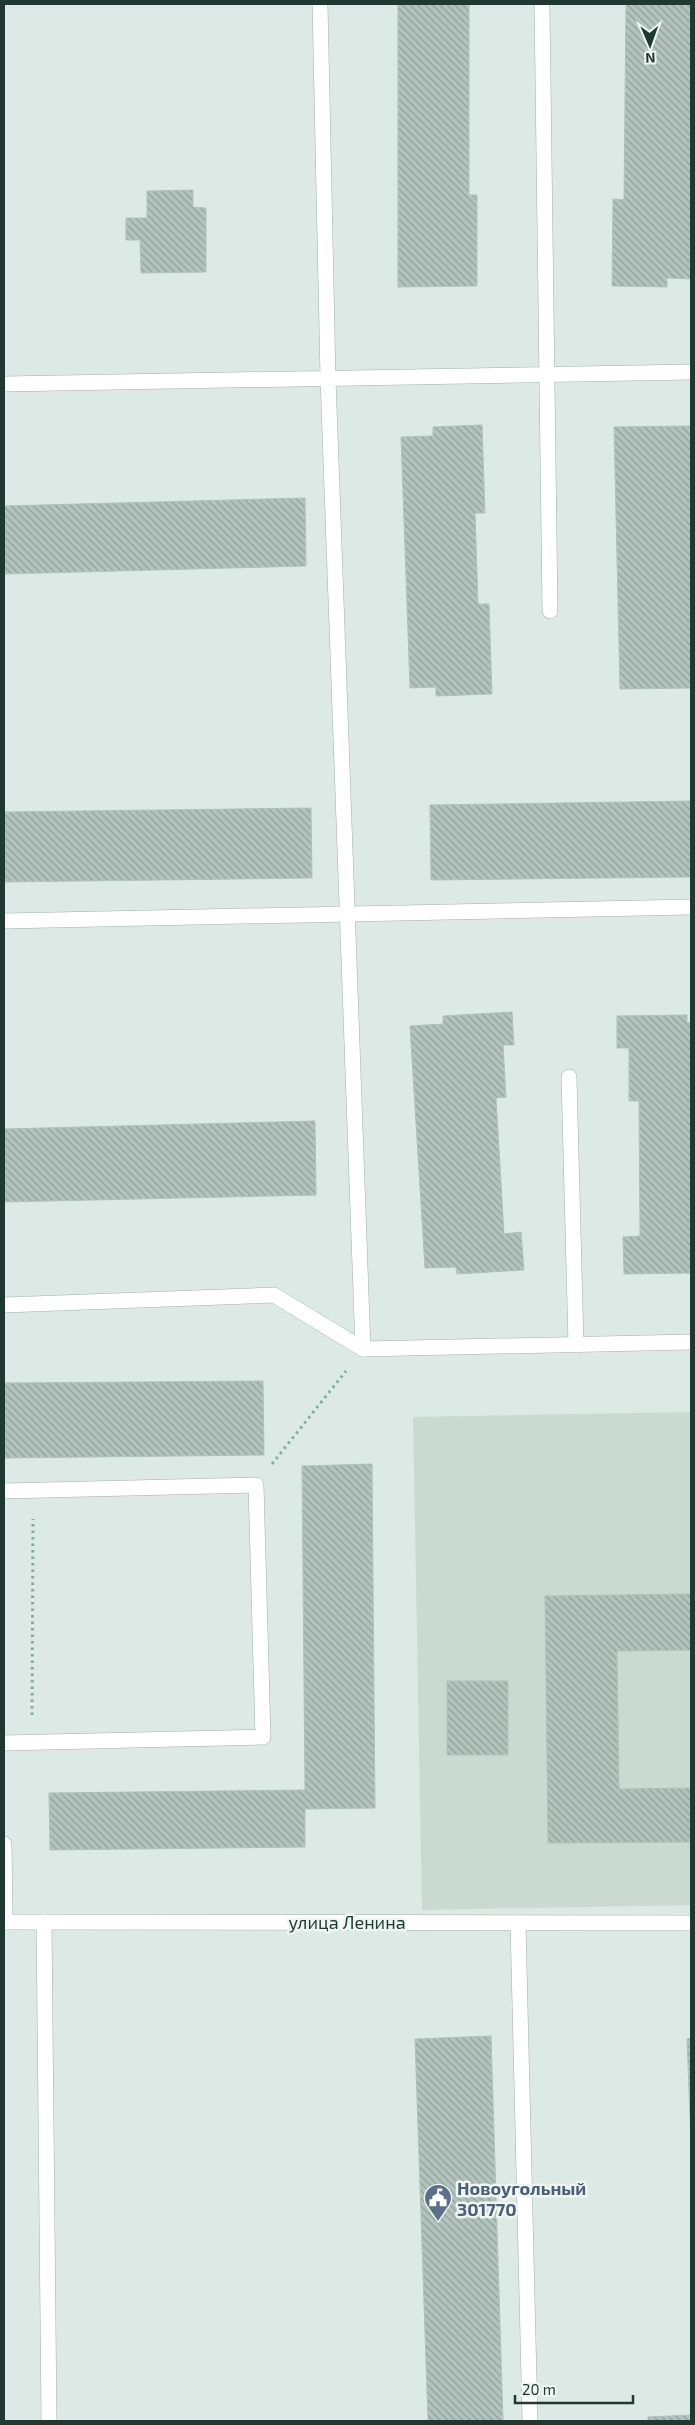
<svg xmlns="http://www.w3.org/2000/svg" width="695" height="2425" font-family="'Exo 2',sans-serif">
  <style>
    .built { fill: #cbd9d3 }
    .building { fill: url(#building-back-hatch); stroke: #afc3bb }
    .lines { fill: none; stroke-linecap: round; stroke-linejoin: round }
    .lane-casing { stroke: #a0b0ab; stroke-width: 16 }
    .street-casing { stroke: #a0b0ab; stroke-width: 16 }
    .path { stroke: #7dad9e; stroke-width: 3; stroke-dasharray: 2.5 4; stroke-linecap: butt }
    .lane { stroke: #fff; stroke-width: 15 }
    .street { stroke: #fff; stroke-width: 15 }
    .labels { text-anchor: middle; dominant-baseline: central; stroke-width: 5; stroke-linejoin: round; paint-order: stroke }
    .street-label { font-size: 18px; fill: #1f3832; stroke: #edf6f1 }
    .service-label { font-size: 18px; font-weight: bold; fill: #4e5e75; stroke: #edf6f1; text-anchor: start }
  </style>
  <defs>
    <pattern id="building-back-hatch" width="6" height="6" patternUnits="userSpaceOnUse" patternTransform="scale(1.25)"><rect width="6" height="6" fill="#b2c4bd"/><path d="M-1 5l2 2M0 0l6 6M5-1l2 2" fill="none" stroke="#90a09a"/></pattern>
  </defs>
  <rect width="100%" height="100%" fill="#dde9e4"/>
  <path class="built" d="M 691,1412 L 691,1905 L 422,1910 L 413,1417 Z"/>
  <path class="building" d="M 398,4 L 469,4 L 469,195 L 477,195 L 477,286 L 398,287 Z
    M 626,4 L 691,4 L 691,279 L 667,278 L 667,287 L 612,286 L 613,199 L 624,200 Z
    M 193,190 L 193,207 L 206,208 L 206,272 L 141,273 L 140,240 L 126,240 L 126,218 L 147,218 L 147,191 Z
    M 482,425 L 485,513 L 475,513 L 478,604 L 489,604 L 492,694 L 436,696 L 436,687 L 410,688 L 401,437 L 433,436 L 433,427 Z
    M 691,426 L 691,688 L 620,689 L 614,427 Z
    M 305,498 L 306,566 L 4,574 L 4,506 Z
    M 691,801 L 691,877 L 431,880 L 430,805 Z
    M 311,808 L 312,878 L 4,882 L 4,812 Z
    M 512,1012 L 514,1045 L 503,1045 L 506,1097 L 496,1098 L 504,1234 L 521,1232 L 524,1270 L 457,1274 L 456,1267 L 425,1268 L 410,1026 L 443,1024 L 443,1016 Z
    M 687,1015 L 687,1023 L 691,1022 L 691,1273 L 624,1274 L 623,1237 L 640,1236 L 639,1101 L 629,1101 L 629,1048 L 617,1048 L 617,1016 Z
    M 315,1121 L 316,1195 L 4,1202 L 4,1129 Z
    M 263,1381 L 264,1455 L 4,1458 L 4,1383 Z
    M 372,1464 L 375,1808 L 305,1809 L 305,1847 L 50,1850 L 49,1793 L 305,1790 L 302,1466 Z
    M 691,1594 L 691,1650 L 617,1651 L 619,1789 L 691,1788 L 691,1842 L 548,1843 L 545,1596 Z
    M 447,1681 L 508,1681 L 508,1755 L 447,1755 Z
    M 491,2036 L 503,2421 L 428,2421 L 415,2039 Z
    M 691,2038 L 691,2142 L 687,2039 Z
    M 691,2415 L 691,2421 L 648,2421 L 648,2417 Z"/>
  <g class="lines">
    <defs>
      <path id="lane" d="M 320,4 L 328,378 L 363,1349 L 691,1342
        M 542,4 L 550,611
        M 4,384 L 691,372
        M 4,921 L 691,907
        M 569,1077 L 576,1345
        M 4,1491 L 256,1485 L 263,1737 L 4,1743
        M 4,1844 L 5,1922
        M 44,1922 L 49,2421
        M 518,1923 L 530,2421"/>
      <path id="street" d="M 4,1305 L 274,1295 L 363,1349
        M 4,1922 L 691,1923"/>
    </defs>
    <use href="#lane" class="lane-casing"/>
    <use href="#street" class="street-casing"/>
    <path class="path" d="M 272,1464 L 346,1371
      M 32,1715 L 33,1519"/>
    <use href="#lane" class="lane"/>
    <use href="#street" class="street"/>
  </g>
  <defs>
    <symbol id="civic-pin" viewBox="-11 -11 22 30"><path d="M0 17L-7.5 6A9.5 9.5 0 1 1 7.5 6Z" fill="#5c6f8a" stroke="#edf6f1"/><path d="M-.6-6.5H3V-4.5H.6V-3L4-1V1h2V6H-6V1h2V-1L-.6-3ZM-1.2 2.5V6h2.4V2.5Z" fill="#fff"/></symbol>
  </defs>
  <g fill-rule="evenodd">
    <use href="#civic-pin" x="422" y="2182" width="32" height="43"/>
  </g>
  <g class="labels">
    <g class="street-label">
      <text x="347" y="1922">улица Ленина</text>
    </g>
    <g class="service-label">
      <text x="457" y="2188">Новоугольный<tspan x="457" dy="21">301770</tspan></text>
    </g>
  </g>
  <rect width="695" height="2425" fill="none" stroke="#1f3832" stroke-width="10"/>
  <g transform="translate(650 45) rotate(178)" stroke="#edf6f1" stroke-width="4" paint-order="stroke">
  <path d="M0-4L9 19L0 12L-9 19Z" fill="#1f3832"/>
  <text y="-8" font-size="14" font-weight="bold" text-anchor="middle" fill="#1f3832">N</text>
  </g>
  <path d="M515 2395v8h118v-8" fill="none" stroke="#1f3832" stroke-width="2.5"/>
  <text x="522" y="2395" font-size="15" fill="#1f3832" stroke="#edf6f1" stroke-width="4" paint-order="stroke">20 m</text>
</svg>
